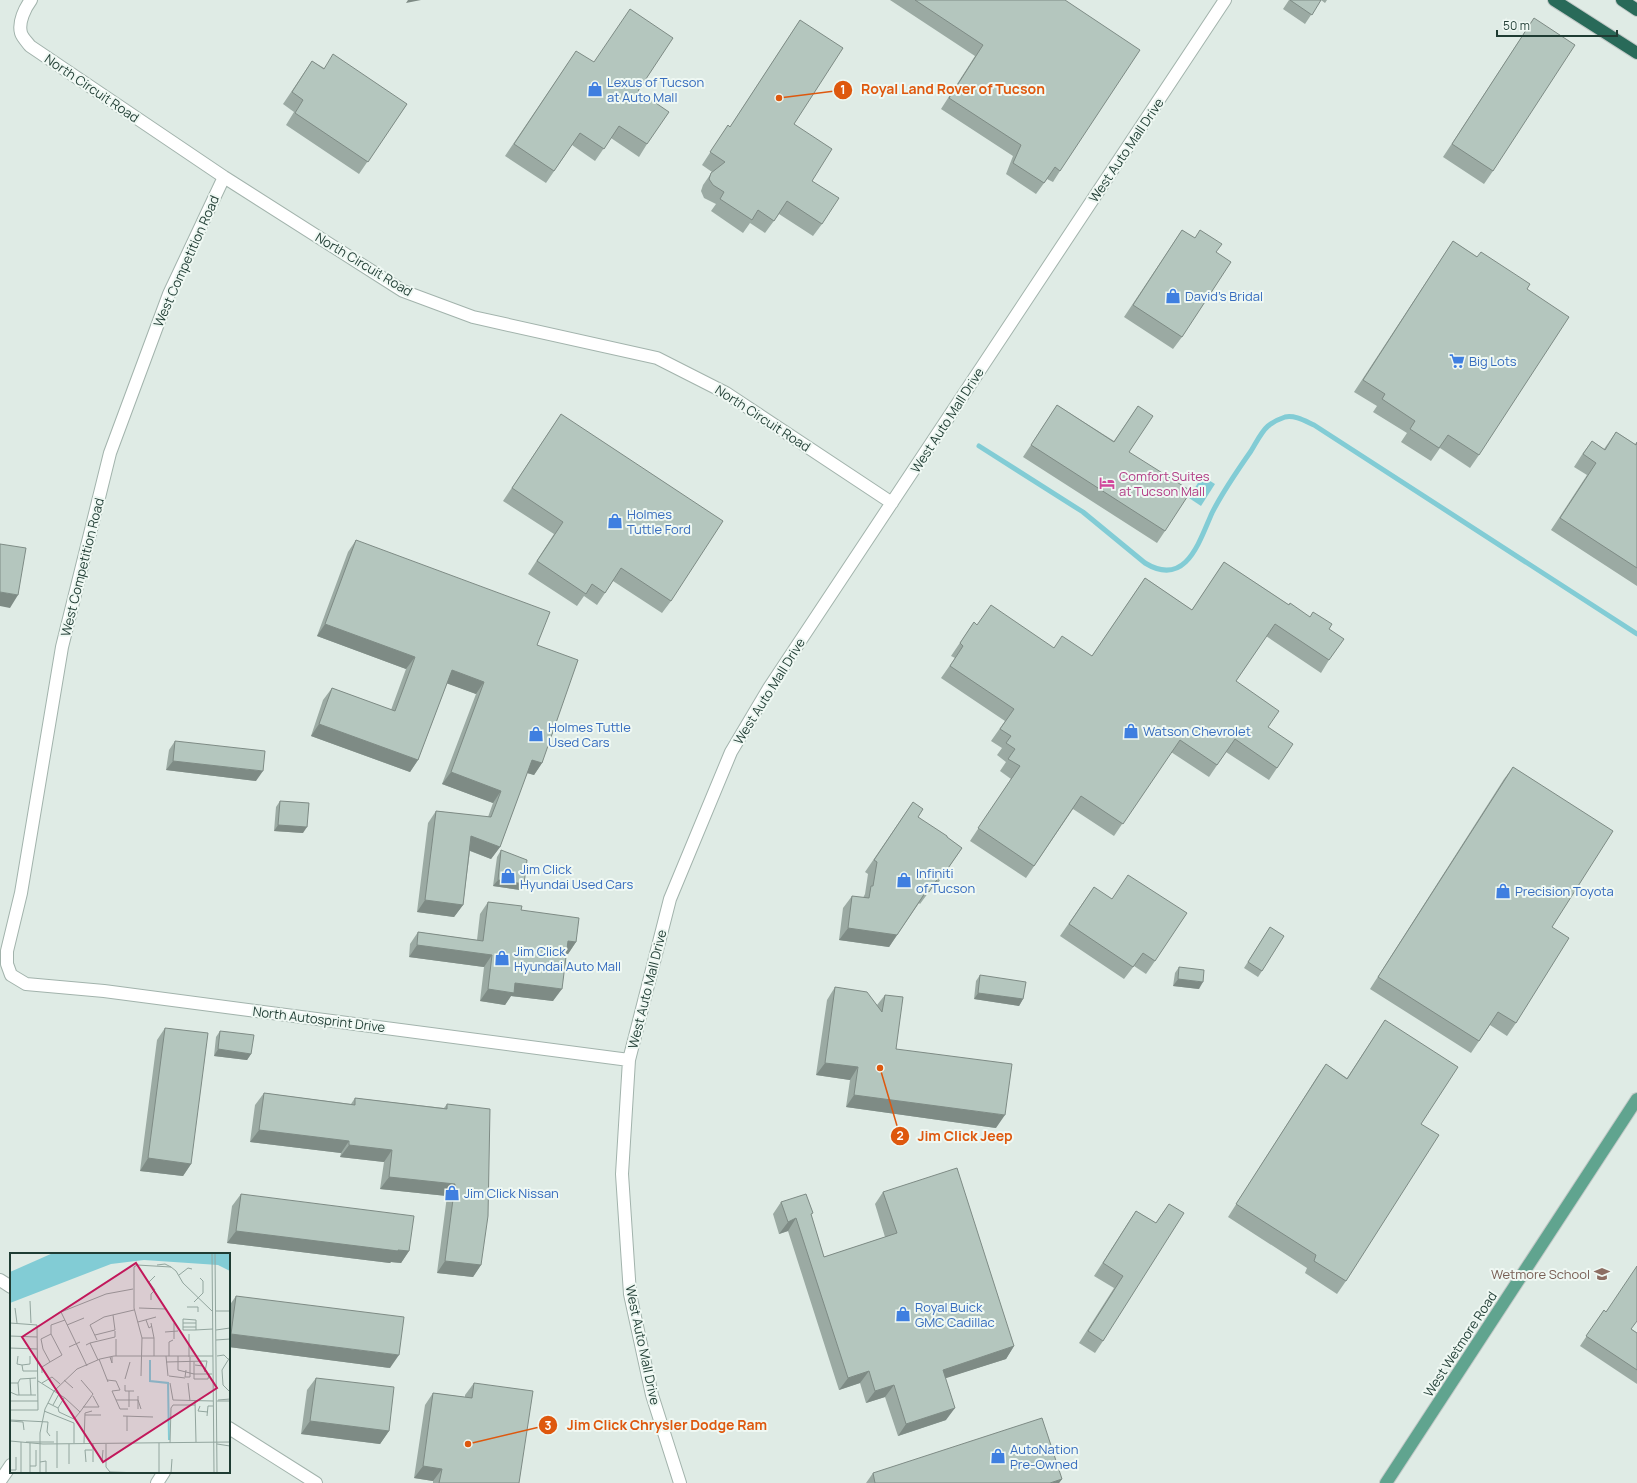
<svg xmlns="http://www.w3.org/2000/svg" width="1637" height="1483" font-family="Manrope,sans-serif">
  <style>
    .water { fill: #82ccd5 }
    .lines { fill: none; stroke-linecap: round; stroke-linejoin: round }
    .stream { stroke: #82ccd5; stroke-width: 5 }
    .minor-casing { stroke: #a2b3ac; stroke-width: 14 }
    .major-casing { stroke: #c0c8c6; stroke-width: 14 }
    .highway-casing { stroke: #c0c8c6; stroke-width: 14 }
    .minor { stroke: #fff; stroke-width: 12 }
    .major { stroke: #60a48f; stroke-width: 12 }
    .highway { stroke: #296a59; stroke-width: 12 }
    .wall { fill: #9baaa3 }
    .shaded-wall { fill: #7e8b85 }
    .building { fill: #b4c6be; stroke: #7e8b85 }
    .labels { text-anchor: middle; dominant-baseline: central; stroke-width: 4; stroke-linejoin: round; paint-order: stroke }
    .shop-label { font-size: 13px; fill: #366cbe; stroke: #eff8f3; text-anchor: start }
    .street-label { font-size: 13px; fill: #1f3c33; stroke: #eff8f3 }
    .hotel-label { font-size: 13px; fill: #b23c85; stroke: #eff8f3; text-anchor: start }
    .education-label { font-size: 13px; fill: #785e54; stroke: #eff8f3; text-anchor: end }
    .inset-river { fill: none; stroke: #82ccd5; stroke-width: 2 }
    .inset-road { fill: none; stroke: #92a59e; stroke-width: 1 }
    .view { fill: #c2185b; fill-opacity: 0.15; stroke: #c2185b; stroke-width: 2 }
    .inset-edge { fill: none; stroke: #1f3c33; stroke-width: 2 }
    .leader { fill: none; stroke: #de580e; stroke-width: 1.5 }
    .callout-dot { fill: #de580e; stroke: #eff8f3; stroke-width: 1.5 }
    .mark-label { font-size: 12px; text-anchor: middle; font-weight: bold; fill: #fff }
    .callout-label { font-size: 14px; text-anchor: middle; font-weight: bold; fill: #de580e; stroke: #eff8f3; stroke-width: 4; stroke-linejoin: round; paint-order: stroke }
  </style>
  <rect width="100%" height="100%" fill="#dfebe5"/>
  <path class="water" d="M 1202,476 L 1215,484 L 1201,506 L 1189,498 Z"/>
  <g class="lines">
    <path class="stream" d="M 979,446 L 1083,512 L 1145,563 C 1186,588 1199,542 1212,513 C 1223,491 1237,471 1251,451 C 1256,443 1261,432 1268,426 C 1273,422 1279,419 1285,417 C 1295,415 1305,421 1314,425 L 1637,634"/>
    <defs>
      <path id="minor" d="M 31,0 C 25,8 18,22 21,33 C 22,37 27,42 30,46 L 224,177 L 403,291 L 473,317 L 657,358 L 726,393 L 892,503
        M 224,177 L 169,294 L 110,453 L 62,647 L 21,893 L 7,951 L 7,964 L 11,975 L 26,984 L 104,991 L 629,1060
        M 0,1280 L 11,1287
        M 229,1428 L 316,1483
        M 0,1481 L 11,1465
        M 157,1483 L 164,1472
        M 680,1483 L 652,1395 L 630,1294 L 622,1174 L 629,1060 L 670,899 L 731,752 L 769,688 L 1225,0"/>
      <path id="major" d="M 1386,1483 L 1637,1099"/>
      <path id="highway" d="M 1554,0 L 1637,53
        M 1622,0 L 1637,10"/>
    </defs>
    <use href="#minor" class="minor-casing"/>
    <use href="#major" class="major-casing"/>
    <use href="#highway" class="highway-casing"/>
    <use href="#minor" class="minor"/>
    <use href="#major" class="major"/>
    <use href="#highway" class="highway"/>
  </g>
  <path class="wall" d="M 890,0 L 1065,0 L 1060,171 L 1053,182 L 1047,179 L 1036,194 L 1006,174 L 1013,156 L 941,109 L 975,56 Z
    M 1289,0 L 1321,0 L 1305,24 L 1283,9 Z
    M 1321,0 L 1327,0 L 1325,3 Z
    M 1534,18 L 1493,171 L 1484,184 L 1443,157 Z
    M 800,20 L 794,124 L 812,181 L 822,224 L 813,236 L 779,214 L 765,233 L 750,223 L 743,233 L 711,211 L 716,204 L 704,198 L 701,191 L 703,185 L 712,172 L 702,165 L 728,125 L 730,127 Z
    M 312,61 L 324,68 L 407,104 L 359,174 L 286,125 L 294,112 L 283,104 Z
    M 568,63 L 638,91 L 647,144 L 639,157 L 611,138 L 595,161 L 572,145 L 546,183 L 505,156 Z
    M 1182,230 L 1216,252 L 1182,337 L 1173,349 L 1124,317 Z
    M 1453,241 L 1527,289 L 1479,455 L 1470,468 L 1440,448 L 1431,461 L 1401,442 L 1407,433 L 1373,412 L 1377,406 L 1354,392 Z
    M 1057,405 L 1114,441 L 1138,406 L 1129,452 L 1165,531 L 1157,543 L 1023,457 Z
    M 561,414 L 671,601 L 662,613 L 613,581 L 597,605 L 584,596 L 577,606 L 528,574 L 554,534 L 503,501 Z
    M 1616,432 L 1635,444 L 1637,442 L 1637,586 L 1551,530 L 1587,475 L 1574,467 L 1583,453 L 1592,441 L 1604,449 Z
    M 356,540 L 537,645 L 542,763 L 534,775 L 527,773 L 500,847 L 491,859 L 470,851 L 463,905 L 454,917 L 417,912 L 428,823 L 436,811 L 488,817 L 493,803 L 442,784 L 476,694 L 447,683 L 418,760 L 410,772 L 311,736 L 323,700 L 332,688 L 391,710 L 406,669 L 317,636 L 348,552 Z
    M 1224,562 L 1289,605 L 1329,629 L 1329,660 L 1321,673 L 1266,636 L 1236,681 L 1268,727 L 1277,768 L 1269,780 L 1226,752 L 1209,777 L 1171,752 L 1114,836 L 1073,809 L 1026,878 L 970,841 L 1011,779 L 1000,771 L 1006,762 L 997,755 L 1002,748 L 991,741 L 1005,721 L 941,678 L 955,658 L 951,656 L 974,622 L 977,625 L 1054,648 L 1092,656 L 1145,578 L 1192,610 Z
    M 175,741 L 256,781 L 166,770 L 169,750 Z
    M 1513,767 L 1552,927 L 1516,1023 L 1507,1036 L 1490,1025 L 1471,1053 L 1370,989 L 1504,779 Z
    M 280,801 L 303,833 L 274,831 L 276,807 Z
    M 913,802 L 918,817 L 962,848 L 936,886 L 934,885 L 920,904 L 919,903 L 889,947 L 839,940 L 843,908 L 852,896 L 863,898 L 865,894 L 868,874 L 865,872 Z
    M 501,850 L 520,890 L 493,886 L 497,857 Z
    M 1094,887 L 1155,961 L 1146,974 L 1134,966 L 1124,979 L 1060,936 Z
    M 488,902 L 521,910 L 576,942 L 568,954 L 566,954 L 553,1001 L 511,996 L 505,1005 L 480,1001 L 484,967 L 409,957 L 410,944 L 418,932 L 477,940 L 480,914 Z
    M 1270,927 L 1262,971 L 1258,977 L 1244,968 Z
    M 1179,967 L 1199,989 L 1173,986 L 1175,973 Z
    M 980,975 L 1023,999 L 1019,1006 L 974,999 L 976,981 Z
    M 835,987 L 877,1005 L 885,995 L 896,1049 L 996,1128 L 846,1107 L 850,1080 L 816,1075 L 827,1000 Z
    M 1385,1020 L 1421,1124 L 1346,1281 L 1337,1294 L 1305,1273 L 1307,1268 L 1228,1217 L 1317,1077 L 1326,1064 L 1347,1078 Z
    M 165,1028 L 191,1164 L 183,1176 L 140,1171 L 157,1040 Z
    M 220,1031 L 251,1054 L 247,1060 L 214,1056 L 216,1037 Z
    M 264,1093 L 351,1104 L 355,1098 L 444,1108 L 447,1104 L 481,1265 L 473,1277 L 437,1273 L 447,1196 L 380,1189 L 384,1162 L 340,1157 L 341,1153 L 250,1142 L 255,1105 Z
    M 883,1192 L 1014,1346 L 1006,1359 L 945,1378 L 946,1420 L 898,1436 L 885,1397 L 866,1403 L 860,1383 L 839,1390 L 788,1231 L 779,1234 L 773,1214 L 781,1202 L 811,1216 L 824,1257 L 885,1237 L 875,1204 Z
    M 241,1194 L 409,1251 L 401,1263 L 391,1262 L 390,1263 L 227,1243 L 232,1206 Z
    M 1169,1204 L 1103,1341 L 1095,1353 L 1079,1343 L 1114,1288 L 1094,1276 L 1128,1223 L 1136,1211 L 1156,1223 Z
    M 236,1296 L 390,1368 L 229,1347 L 229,1306 Z
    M 1604,1310 L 1637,1333 L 1637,1384 L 1580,1346 Z
    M 316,1378 L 389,1431 L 380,1444 L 301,1434 L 307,1390 Z
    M 474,1383 L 519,1483 L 433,1483 L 433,1481 L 414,1478 L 425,1405 L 433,1393 L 465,1397 L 465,1395 Z
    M 873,1473 L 1062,1479 L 1059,1483 L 866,1483 Z"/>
  <path class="shaded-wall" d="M 408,0 L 421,0 L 406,3 Z
    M 0,592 L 18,595 L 10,608 L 0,606 Z
    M 325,624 L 415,657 L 406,669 L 317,636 Z
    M 452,670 L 484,682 L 476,694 L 443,682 Z
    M 319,724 L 418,760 L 410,772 L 311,736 Z
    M 532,760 L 542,763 L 534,775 L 524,772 Z
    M 173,761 L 263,771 L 256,781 L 166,770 Z
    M 451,772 L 501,791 L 493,803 L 442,784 Z
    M 278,825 L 307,827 L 303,833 L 274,831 Z
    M 471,836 L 500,847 L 491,859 L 463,848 Z
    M 498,880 L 524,884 L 520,890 L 493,886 Z
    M 425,900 L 463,905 L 454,917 L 417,912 Z
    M 848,928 L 897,935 L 889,947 L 839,940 Z
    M 568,941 L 576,942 L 568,954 L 560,953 Z
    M 417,945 L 492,955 L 484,967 L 409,957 Z
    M 1178,979 L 1203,982 L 1199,989 L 1173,986 Z
    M 515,983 L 562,989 L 553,1001 L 511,996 L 505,1005 L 480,1001 L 488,989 Z
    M 978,993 L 1023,999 L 1019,1006 L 974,999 Z
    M 218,1049 L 251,1054 L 247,1060 L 214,1056 Z
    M 825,1063 L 858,1067 L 850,1080 L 816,1075 Z
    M 854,1095 L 1005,1115 L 996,1128 L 846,1107 Z
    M 259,1130 L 349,1141 L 341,1153 L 250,1142 Z
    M 349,1145 L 392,1150 L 384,1162 L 340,1157 Z
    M 148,1158 L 191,1164 L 183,1176 L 140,1171 Z
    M 389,1177 L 455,1184 L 447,1196 L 380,1189 Z
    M 796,1218 L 788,1231 L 779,1234 L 788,1222 Z
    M 236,1231 L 398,1250 L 409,1251 L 401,1263 L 391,1262 L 390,1263 L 227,1243 Z
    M 445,1261 L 481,1265 L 473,1277 L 437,1273 Z
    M 231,1334 L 399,1355 L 390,1368 L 229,1347 L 229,1337 Z
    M 1014,1346 L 1006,1359 L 934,1382 L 943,1370 Z
    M 869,1371 L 860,1383 L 839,1390 L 848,1378 Z
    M 894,1385 L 885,1397 L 866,1403 L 875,1391 Z
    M 955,1408 L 946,1420 L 898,1436 L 906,1424 Z
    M 310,1421 L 389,1431 L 380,1444 L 301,1434 Z
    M 423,1466 L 442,1469 L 433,1481 L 414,1478 Z
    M 1062,1479 L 1059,1483 L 1050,1483 Z"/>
  <path class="building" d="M 915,0 L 1065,0 L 1140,50 L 1060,171 L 1055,167 L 1044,183 L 1013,163 L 1021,145 L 949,98 L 983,45 Z
    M 1290,0 L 1321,0 L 1312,15 Z
    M 630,9 L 673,38 L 638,91 L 669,112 L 647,144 L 619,126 L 604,149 L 580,133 L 554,171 L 514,144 L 576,51 L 594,62 Z
    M 1534,18 L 1575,45 L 1493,171 L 1452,144 Z
    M 800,20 L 843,48 L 794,124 L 832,149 L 812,181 L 839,198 L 822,224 L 787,201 L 774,221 L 758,210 L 752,220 L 720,199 L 724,192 L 713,185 L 709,179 L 711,173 L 725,162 L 710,152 L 728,125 L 730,127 Z
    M 333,54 L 407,104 L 368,162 L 295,113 L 303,100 L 292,92 L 312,61 L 324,69 Z
    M 1182,230 L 1195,238 L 1200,230 L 1222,244 L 1216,252 L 1231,262 L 1182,337 L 1133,305 Z
    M 1453,241 L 1477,257 L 1481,252 L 1530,284 L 1527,289 L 1569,317 L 1479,455 L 1448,435 L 1439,448 L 1410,429 L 1415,421 L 1382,399 L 1385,394 L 1363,380 Z
    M 1057,405 L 1114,442 L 1138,406 L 1153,416 L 1129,452 L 1191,491 L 1165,531 L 1031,445 Z
    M 561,414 L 723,521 L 671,601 L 621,568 L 605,593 L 592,584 L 586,594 L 537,561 L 563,522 L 512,488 Z
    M 1616,432 L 1636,445 L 1637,442 L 1637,568 L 1560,518 L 1596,463 L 1583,454 L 1592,441 L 1605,450 Z
    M 356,540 L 550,612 L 537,645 L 578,660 L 542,763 L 532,760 L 500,847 L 471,836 L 463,905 L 425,900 L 436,811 L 491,817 L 501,791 L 451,772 L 484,682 L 452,670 L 418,760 L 319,724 L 332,688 L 395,711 L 415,657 L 325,624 Z
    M 0,544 L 26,548 L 18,595 L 0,592 Z
    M 1224,562 L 1289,605 L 1290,603 L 1310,617 L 1313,612 L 1332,624 L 1329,629 L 1344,639 L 1329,660 L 1275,624 L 1236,681 L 1279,711 L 1268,727 L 1293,744 L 1277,768 L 1235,739 L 1217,765 L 1180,740 L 1123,824 L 1081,796 L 1034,866 L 978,828 L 1020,766 L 1008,759 L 1015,749 L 1006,743 L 1011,736 L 1000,729 L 1014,709 L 950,666 L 963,646 L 960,643 L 974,622 L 977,625 L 991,605 L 1054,648 L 1062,636 L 1092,656 L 1145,578 L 1192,610 Z
    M 175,741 L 265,751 L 263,771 L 173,761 Z
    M 1513,767 L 1613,831 L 1552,927 L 1569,938 L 1516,1023 L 1498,1012 L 1479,1041 L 1378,977 Z
    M 280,801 L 309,803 L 307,827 L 278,825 Z
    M 913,802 L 923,809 L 918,817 L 947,836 L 947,837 L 962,848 L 944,874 L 942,872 L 929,892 L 927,890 L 897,935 L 848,928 L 852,896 L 869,898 L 871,886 L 873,886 L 877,862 L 874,860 Z
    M 501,850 L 527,860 L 524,884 L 498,880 Z
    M 1128,875 L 1187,913 L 1155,961 L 1143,953 L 1133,967 L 1069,924 L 1094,887 L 1112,899 Z
    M 488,902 L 522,906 L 521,910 L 579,918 L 576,942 L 568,941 L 562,989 L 515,983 L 514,993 L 488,989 L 492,955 L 417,945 L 418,932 L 483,941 Z
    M 1270,927 L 1284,936 L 1262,971 L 1248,962 Z
    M 1179,967 L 1204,970 L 1203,982 L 1178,979 Z
    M 980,975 L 1026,982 L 1023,999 L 978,993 Z
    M 835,987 L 867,992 L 882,1012 L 885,995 L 903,997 L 896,1049 L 1012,1064 L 1005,1115 L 854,1095 L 858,1067 L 825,1063 Z
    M 1385,1020 L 1458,1067 L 1421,1124 L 1439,1135 L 1346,1281 L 1314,1261 L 1316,1255 L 1236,1204 L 1326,1064 L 1347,1079 Z
    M 165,1028 L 208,1033 L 191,1164 L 148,1158 Z
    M 220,1031 L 254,1035 L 251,1054 L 218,1049 Z
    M 264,1093 L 355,1105 L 355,1098 L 447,1109 L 447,1104 L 490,1109 L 488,1216 L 481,1265 L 445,1261 L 455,1184 L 389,1177 L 392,1150 L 349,1145 L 349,1141 L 259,1130 Z
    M 957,1168 L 1014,1346 L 943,1370 L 955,1408 L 906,1424 L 894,1385 L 875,1391 L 869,1371 L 848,1378 L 796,1218 L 788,1222 L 781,1202 L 806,1194 L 813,1213 L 811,1214 L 824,1257 L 897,1233 L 883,1192 Z
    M 241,1194 L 414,1216 L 409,1251 L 398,1250 L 398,1251 L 236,1231 Z
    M 1169,1204 L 1184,1213 L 1103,1341 L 1088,1331 L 1123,1276 L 1103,1263 L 1136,1211 L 1156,1223 Z
    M 1637,1266 L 1637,1321 L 1631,1329 L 1637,1333 L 1637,1370 L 1586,1336 L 1604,1310 L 1606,1312 Z
    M 236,1296 L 404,1317 L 399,1355 L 231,1334 Z
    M 316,1378 L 394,1387 L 389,1431 L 310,1421 Z
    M 474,1383 L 533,1391 L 519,1483 L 439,1483 L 442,1469 L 423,1466 L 433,1393 L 472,1398 Z
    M 1042,1418 L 1062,1479 L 1050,1483 L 875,1483 L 873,1473 Z"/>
  <defs>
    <symbol id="shop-bare" viewBox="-9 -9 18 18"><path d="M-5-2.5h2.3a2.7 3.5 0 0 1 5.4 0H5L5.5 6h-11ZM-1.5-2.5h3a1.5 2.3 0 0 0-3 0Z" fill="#3f7fe0" stroke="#eff8f3" stroke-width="2.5" paint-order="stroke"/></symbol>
    <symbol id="supermarket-bare" viewBox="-9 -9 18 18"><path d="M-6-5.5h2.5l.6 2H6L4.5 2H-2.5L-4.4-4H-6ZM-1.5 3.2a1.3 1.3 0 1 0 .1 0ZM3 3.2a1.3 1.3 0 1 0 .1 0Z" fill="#3f7fe0" stroke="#eff8f3" stroke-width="2.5" paint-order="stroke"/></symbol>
    <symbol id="hotel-bare" viewBox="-9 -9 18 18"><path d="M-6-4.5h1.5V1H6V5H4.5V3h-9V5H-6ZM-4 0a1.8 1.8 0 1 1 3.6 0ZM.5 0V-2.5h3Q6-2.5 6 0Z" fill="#d1479c" stroke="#eff8f3" stroke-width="2.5" paint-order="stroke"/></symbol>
    <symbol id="school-bare" viewBox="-9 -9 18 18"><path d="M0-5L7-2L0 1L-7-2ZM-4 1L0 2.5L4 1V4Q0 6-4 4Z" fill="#8d6e63" stroke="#eff8f3" stroke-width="2.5" paint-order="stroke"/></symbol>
  </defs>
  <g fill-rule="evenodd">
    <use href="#shop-bare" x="584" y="78" width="22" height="22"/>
    <use href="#shop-bare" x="1162" y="285" width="22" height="22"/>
    <use href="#supermarket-bare" x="1446" y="350" width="22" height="22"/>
    <use href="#hotel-bare" x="1096" y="472" width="22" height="22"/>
    <use href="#shop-bare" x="604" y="510" width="22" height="22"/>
    <use href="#shop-bare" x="1120" y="720" width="22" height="22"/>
    <use href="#shop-bare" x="525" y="723" width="22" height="22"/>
    <use href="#shop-bare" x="497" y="865" width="22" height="22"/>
    <use href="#shop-bare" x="893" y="869" width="22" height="22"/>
    <use href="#shop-bare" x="1492" y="880" width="22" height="22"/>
    <use href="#shop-bare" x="491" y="947" width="22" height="22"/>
    <use href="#shop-bare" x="441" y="1182" width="22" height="22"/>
    <use href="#school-bare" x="1591" y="1263" width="22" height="22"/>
    <use href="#shop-bare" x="892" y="1303" width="22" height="22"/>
    <use href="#shop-bare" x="987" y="1445" width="22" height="22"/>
  </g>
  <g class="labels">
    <g class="shop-label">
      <text x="607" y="82">Lexus of Tucson<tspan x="607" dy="15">at Auto Mall</tspan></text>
      <text x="1185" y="296">David's Bridal</text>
      <text x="1469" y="361">Big Lots</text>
      <text x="627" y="514">Holmes<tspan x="627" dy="15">Tuttle Ford</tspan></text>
      <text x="548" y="727">Holmes Tuttle<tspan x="548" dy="15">Used Cars</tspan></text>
      <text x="1143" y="731">Watson Chevrolet</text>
      <text x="520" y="869">Jim Click<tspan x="520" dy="15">Hyundai Used Cars</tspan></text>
      <text x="916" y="873">Infiniti<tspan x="916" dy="15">of Tucson</tspan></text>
      <text x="1515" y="891">Precision Toyota</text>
      <text x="514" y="951">Jim Click<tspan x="514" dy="15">Hyundai Auto Mall</tspan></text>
      <text x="464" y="1193">Jim Click Nissan</text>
      <text x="915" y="1307">Royal Buick<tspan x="915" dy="15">GMC Cadillac</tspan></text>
      <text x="1010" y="1449">AutoNation<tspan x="1010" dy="15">Pre-Owned</tspan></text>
    </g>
    <g class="street-label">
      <text transform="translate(92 88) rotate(34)">North Circuit Road</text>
      <text transform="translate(1126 150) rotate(-56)">West Auto Mall Drive</text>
      <text transform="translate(186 261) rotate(-66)">West Competition Road</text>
      <text transform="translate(364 264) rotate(31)">North Circuit Road</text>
      <text transform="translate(763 418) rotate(33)">North Circuit Road</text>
      <text transform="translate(947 420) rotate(-57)">West Auto Mall Drive</text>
      <text transform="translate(82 567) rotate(-76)">West Competition Road</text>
      <text transform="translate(769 691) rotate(-58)">West Auto Mall Drive</text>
      <text transform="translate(647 989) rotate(-76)">West Auto Mall Drive</text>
      <text transform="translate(319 1019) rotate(7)">North Autosprint Drive</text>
      <text transform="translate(1460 1344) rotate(-57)">West Wetmore Road</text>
      <text transform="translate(643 1345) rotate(78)">West Auto Mall Drive</text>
    </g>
    <g class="hotel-label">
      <text x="1119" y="476">Comfort Suites<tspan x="1119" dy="15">at Tucson Mall</tspan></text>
    </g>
    <g class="education-label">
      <text x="1590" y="1274">Wetmore School</text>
    </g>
  </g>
  <g transform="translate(10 1253)">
    <rect width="220" height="220" fill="#dfebe5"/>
    <path d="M 43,0 L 220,0 L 220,18 L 208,12 L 134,7 L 101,11 L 0,50 L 0,19 Z" fill="#82ccd5"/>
    <path class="inset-river" d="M 140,107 L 140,128 L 158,130 L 159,187"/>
    <path class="inset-road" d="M 202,0 L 204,220M 205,0 L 207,220M 161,14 L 166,18 L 173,30 L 202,58M 169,22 L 178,15 L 182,16M 141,47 L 141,41 L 145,37 L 139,29 L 145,23M 20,48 L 21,70M 184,49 L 193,40 L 193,28 L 190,25M 177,54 L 188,54 L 188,59M 5,55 L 7,70M 129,55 L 156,56M 206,58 L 220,58M 136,67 L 139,75 L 142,73M 128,69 L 146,64M 0,70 L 27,72 L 28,157 L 0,157M 141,70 L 144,85M 164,70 L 164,86M 173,70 L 186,70M 57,72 L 74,65M 173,74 L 186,74M 186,77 L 186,67 L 173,66 L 173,77 L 185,77 L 203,76M 206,77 L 220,75M 155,79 L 168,78M 41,81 L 31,86 L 33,96 L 40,109 L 52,102 L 41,81 L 41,72 L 55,67M 85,82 L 105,77 L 103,62M 0,83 L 27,84M 132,85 L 144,85 L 144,103M 106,86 L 106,103M 87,87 L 80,72 L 94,64 L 124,57M 206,87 L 220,86M 80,90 L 105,84 L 105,78M 76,92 L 80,90 L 88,107M 59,94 L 70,89M 0,95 L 27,96M 8,103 L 7,111 L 12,112 L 13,118 L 28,118M 156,103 L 158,123M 159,103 L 159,89 L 163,87M 168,103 L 168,117 L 184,121 L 202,121M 207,103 L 214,102 L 218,106M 100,104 L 102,110 L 102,104M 179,104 L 179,81M 220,104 L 212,117 L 213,132 L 220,139M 89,106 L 98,129M 156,109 L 197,108 L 195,119M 184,109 L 184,126 L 198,126 L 199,121M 12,112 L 20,111 L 20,103M 185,112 L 193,113 L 195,119M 77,113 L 51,59 L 96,41 L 123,36M 176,117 L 175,124 L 180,124 L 180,104M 32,120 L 32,114 L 40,109M 131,123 L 132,85 L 124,55 L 124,14 L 127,12 L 161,14 L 155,11 L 147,12M 159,123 L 175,125M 20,125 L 21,142M 115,126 L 120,109M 54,127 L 63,135M 97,127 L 106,128 L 110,137 L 102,138 L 110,156 L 118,156M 28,128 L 55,145 L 70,159 L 83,141 L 71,127M 0,130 L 8,130 L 10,126 L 26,125M 8,130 L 9,142M 32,130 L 42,124 L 50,131M 160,130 L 163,147 L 203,148M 178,130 L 180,148M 115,132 L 115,138 L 124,138M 0,139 L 7,142 L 26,142M 106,147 L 128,147 L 131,156M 208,147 L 220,146M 0,148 L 28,148M 185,148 L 186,189M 207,148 L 220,148M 38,150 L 48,155 L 54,145M 43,152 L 49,141M 190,153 L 188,158 L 198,159M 73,154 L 89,154 L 83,143M 119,154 L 119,138M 48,155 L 49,159 L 64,166 L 70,159M 128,156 L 128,143M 34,158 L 64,170 L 64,190M 75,162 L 91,162M 113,163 L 143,164M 117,163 L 117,178M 197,163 L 198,153 L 203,153M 0,167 L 38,169 L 37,179 L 40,183M 0,168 L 13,169 L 14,177M 0,188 L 33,191 L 220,189M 11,189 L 11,220M 16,189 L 44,189M 20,190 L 20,220M 74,190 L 75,160 L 82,158M 149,190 L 149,220M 160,190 L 161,155 L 163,152 L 185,152M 59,191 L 59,211M 96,191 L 96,214 L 100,219 L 133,220M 207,191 L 220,193M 30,209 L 36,208 L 36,220M 76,209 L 75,197 L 82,197M 83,209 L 83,191M 92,209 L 93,197M 20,213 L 26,213 L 26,197M 47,215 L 47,178M 0,217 L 6,217 L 6,204M 30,220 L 30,180 L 35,156 L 44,138 L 67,116 L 90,106 L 104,103 L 203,103M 161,220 L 162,206"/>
    <path class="view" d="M 126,10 L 207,135 L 93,209 L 12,84 Z"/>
    <rect width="220" height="220" class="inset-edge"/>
  </g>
  <path class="leader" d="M779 98L843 90M880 1068L900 1136M468 1444L548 1425"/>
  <g class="callout-dot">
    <circle cx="779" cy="98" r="4"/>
    <circle cx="880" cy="1068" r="4"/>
    <circle cx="468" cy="1444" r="4"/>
    <circle cx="843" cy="90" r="10"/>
    <circle cx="900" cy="1136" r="10"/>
    <circle cx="548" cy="1425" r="10"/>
  </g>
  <g class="mark-label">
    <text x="843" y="94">1</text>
    <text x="900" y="1140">2</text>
    <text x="548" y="1430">3</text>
  </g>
  <g class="callout-label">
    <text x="953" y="94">Royal Land Rover of Tucson</text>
    <text x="965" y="1141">Jim Click Jeep</text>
    <text x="667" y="1430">Jim Click Chrysler Dodge Ram</text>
  </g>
  <path d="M1497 30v6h120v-6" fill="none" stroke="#1f3c33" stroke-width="2"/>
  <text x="1503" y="30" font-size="12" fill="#1f3c33" stroke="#eff8f3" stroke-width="3" paint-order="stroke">50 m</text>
</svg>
